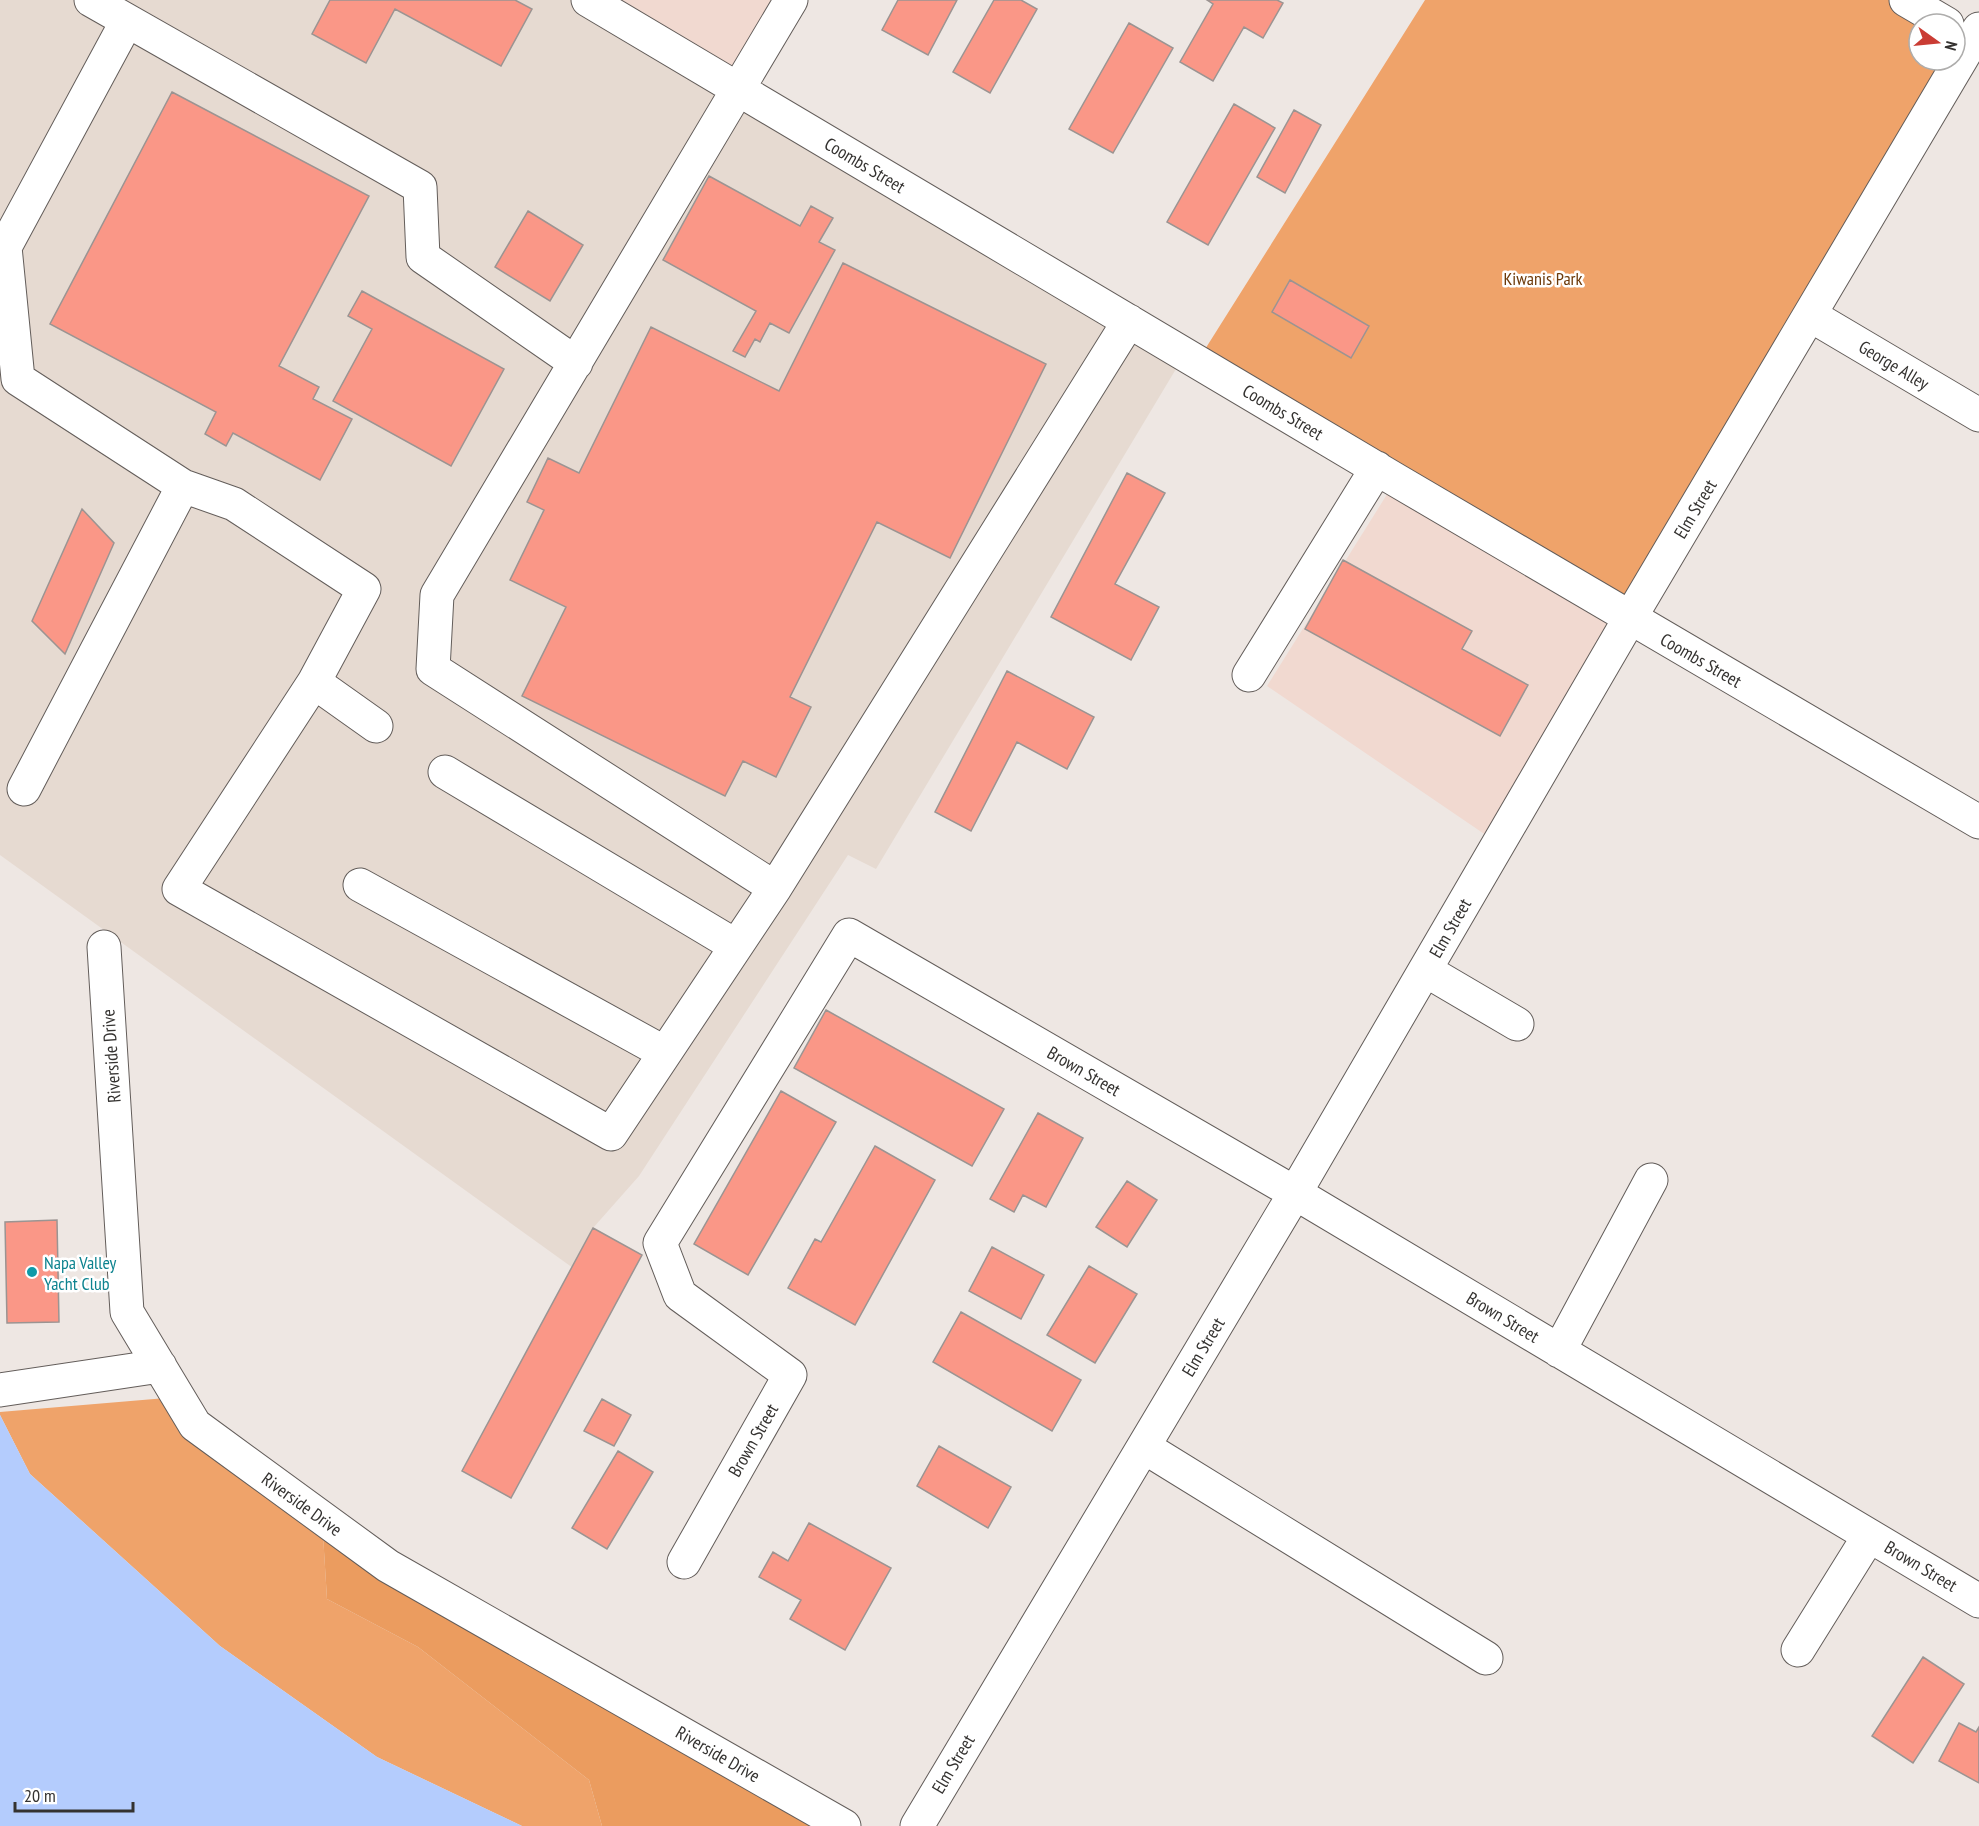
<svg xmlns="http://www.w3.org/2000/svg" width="1979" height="1826" font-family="'PT Sans Narrow',sans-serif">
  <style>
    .commercial { fill: #f1d9d0 }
    .built { fill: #e6dad1 }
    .green { fill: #efa36a }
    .forest { fill: #eb9c5f }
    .water { fill: #b4ccfd }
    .building { fill: #fa9787; stroke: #9b9492; stroke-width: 1.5 }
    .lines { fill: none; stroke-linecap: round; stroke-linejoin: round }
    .minor-casing { stroke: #635d5a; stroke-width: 35 }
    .minor { stroke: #fff; stroke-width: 33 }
    .culture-dot { fill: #0f9aa8; stroke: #fff; stroke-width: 2 }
    .labels { text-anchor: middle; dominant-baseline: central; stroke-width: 5; stroke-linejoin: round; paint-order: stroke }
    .street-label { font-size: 18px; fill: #343230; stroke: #fff }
    .park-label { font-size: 18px; fill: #6c3909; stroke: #fff }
    .culture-label { font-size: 18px; fill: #0d838f; stroke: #fff; text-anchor: start }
  </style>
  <rect width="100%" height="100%" fill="#eee7e3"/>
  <path class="commercial" d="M 588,0 L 791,0 L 738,90 Z
    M 1396,480 L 1630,618 L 1499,844 L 1267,686 Z"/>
  <path class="built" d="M 0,0 L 588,0 L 1185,354 L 876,869 L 848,855 L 639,1176 L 593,1228 L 573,1268 L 0,855 Z"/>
  <path class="green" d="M 1425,0 L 1906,0 L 1919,24 L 1919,60 L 1955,60 L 1973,39 L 1630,618 L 1197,362 Z
    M 178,1397 L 322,1518 L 327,1599 L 418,1647 L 589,1780 L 602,1826 L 522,1826 L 377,1757 L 220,1646 L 30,1474 L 0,1415 L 0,1412 Z"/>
  <path class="forest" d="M 322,1519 L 844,1826 L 602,1826 L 589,1780 L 418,1647 L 327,1599 Z"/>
  <path class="water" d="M 0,1415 L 30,1474 L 220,1646 L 377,1757 L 522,1826 L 0,1826 Z"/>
  <path class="building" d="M 330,0 L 515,0 L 532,9 L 501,66 L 395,9 L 366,63 L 312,34 Z
    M 898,0 L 957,0 L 928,55 L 882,30 Z
    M 994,0 L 1021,0 L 1037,9 L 990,93 L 953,72 Z
    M 1207,0 L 1277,0 L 1283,3 L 1263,38 L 1244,27 L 1213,81 L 1180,62 L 1213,4 Z
    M 1129,23 L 1173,48 L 1113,153 L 1069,129 Z
    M 172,92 L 369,196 L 279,366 L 319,387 L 313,399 L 352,419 L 320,480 L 233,433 L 226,446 L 205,434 L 216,412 L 50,324 Z
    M 1234,104 L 1275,128 L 1208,245 L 1167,222 Z
    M 1294,110 L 1321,125 L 1285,193 L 1257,177 Z
    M 709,176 L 800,226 L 811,206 L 833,218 L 819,242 L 835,250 L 789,333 L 770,323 L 760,342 L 755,339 L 745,357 L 733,351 L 756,311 L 663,260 Z
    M 528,211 L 583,245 L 550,301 L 495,267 Z
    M 843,263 L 1046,364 L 950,558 L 877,522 L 790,697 L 811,707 L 776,777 L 743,761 L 725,796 L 522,696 L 566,607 L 510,580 L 544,510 L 527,502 L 548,458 L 579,473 L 651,327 L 779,391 Z
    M 1290,280 L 1369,326 L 1351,358 L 1272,312 Z
    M 362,291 L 504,369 L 451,466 L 333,401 L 372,329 L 348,316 Z
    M 1127,473 L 1165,493 L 1115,584 L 1159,607 L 1131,660 L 1051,617 Z
    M 82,509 L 114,543 L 65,654 L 32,621 Z
    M 1343,560 L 1472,631 L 1462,649 L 1528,685 L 1500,736 L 1305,629 Z
    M 1007,671 L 1094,717 L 1067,769 L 1017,742 L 971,831 L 935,812 Z
    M 826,1010 L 1004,1109 L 972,1166 L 794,1068 Z
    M 781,1091 L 836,1122 L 748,1275 L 694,1244 Z
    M 1038,1113 L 1083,1138 L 1046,1207 L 1023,1195 L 1014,1212 L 990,1199 Z
    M 875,1146 L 935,1180 L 855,1325 L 788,1288 L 815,1239 L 821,1242 Z
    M 1127,1181 L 1157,1200 L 1127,1247 L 1096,1227 Z
    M 57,1220 L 59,1322 L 7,1323 L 5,1222 Z
    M 593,1228 L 642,1255 L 511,1498 L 462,1471 Z
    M 992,1247 L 1044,1275 L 1021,1319 L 969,1291 Z
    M 1089,1266 L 1137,1294 L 1095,1363 L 1047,1335 Z
    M 961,1312 L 1081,1380 L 1052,1431 L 933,1362 Z
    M 602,1399 L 631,1415 L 614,1446 L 584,1431 Z
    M 939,1446 L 1011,1487 L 988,1528 L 917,1486 Z
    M 618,1451 L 653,1472 L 607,1549 L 572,1528 Z
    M 809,1523 L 891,1568 L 845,1650 L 790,1619 L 801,1600 L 759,1577 L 773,1552 L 788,1561 Z
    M 1923,1657 L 1964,1684 L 1913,1763 L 1872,1736 Z
    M 1959,1723 L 1976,1732 L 1979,1727 L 1979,1783 L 1939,1761 Z"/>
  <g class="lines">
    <defs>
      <path id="minor" d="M 91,0 L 420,187 L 423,257 L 576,363
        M 588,0 L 1396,480 L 1979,822
        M 1906,0 L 1947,24
        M 1810,315 L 1979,415
        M 183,486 L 234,504 L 364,589 L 314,682
        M 1249,675 L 1377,468
        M 376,726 L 314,682 L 179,889 L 611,1134 L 775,888 L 1129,321
        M 445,772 L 736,946
        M 24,789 L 183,486 L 18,379 L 5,247 L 127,21
        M 360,885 L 665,1053
        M 775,888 L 433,669 L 437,595 L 791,0
        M 104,947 L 127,1312 L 195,1425 L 388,1566 L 844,1826
        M 1425,970 L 1517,1024
        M 1559,1351 L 1651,1180
        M 0,1390 L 160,1366
        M 1144,1447 L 1486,1658
        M 684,1562 L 790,1375 L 680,1295 L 660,1243 L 849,935 L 1295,1193 L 1979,1601
        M 1798,1650 L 1869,1536
        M 917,1826 L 1295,1193 L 1630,618 L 1979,29"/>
    </defs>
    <use href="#minor" class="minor-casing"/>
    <use href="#minor" class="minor"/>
  </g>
  <circle class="culture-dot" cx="32" cy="1272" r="6"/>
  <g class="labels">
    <g class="street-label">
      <text transform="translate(865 165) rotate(31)">Coombs Street</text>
      <text transform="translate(1894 365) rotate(31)">George Alley</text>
      <text transform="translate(1283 412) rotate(31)">Coombs Street</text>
      <text transform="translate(1695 509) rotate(-59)">Elm Street</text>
      <text transform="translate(1701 660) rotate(30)">Coombs Street</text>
      <text transform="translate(1450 928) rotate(-60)">Elm Street</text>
      <text transform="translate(111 1056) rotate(-94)">Riverside Drive</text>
      <text transform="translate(1084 1071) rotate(30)">Brown Street</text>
      <text transform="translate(1503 1317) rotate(31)">Brown Street</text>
      <text transform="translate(1203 1347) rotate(-59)">Elm Street</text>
      <text transform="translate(753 1440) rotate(-60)">Brown Street</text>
      <text transform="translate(302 1504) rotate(36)">Riverside Drive</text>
      <text transform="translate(1921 1566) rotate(31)">Brown Street</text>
      <text transform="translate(718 1754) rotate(30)">Riverside Drive</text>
      <text transform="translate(953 1764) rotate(-59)">Elm Street</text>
    </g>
    <g class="park-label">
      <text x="1543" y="278">Kiwanis Park</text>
    </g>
    <g class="culture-label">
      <text x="44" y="1262">Napa Valley<tspan x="44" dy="21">Yacht Club</tspan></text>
    </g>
  </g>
  <g transform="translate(1937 42) rotate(105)"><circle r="28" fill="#ffffff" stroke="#aeadac" stroke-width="1.5"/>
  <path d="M0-4.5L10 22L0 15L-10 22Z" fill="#ca3c34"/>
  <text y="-9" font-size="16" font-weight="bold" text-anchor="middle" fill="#343230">N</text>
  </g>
  <path d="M15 1802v9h118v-9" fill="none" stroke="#343230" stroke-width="3"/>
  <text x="24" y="1802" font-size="18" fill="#343230" stroke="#ffffff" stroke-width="4.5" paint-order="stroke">20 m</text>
</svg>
